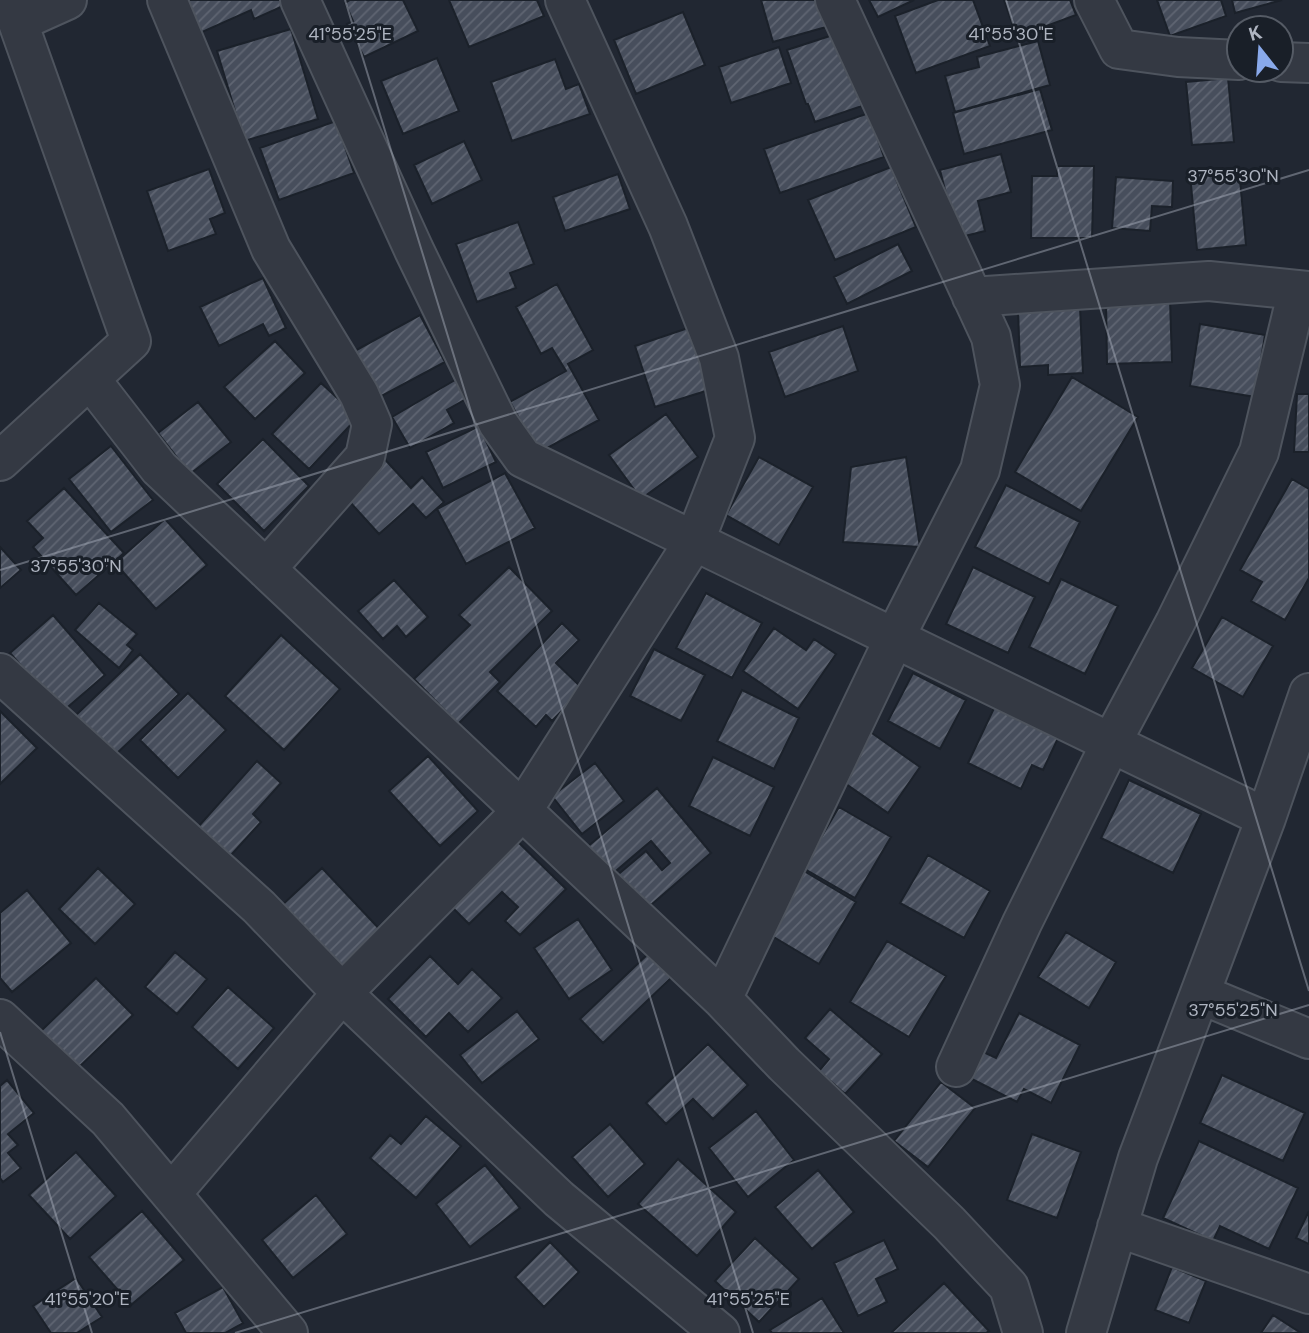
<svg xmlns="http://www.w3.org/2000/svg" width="1309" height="1333" font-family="'DM Sans',sans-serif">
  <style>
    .building { fill: url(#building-hatch); stroke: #1b212a; stroke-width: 2 }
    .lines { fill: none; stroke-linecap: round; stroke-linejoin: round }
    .minor-casing { stroke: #4e545e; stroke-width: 42 }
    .minor { stroke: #343943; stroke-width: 38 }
    .ticks { fill: none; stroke: #aeb4c0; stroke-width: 2; stroke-opacity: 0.45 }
    .ticks-label { font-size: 18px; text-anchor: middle; fill: #aeb4c0; stroke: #191f28; stroke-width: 6; stroke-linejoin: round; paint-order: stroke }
  </style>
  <defs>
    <pattern id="building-hatch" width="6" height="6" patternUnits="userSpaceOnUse" patternTransform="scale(1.75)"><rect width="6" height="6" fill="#474e5c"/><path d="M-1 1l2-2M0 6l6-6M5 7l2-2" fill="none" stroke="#5f6572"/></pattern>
  </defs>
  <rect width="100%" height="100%" fill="#212732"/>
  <path class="building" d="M 185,0 L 291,0 L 292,2 L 254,19 L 251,10 L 200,33 Z
    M 350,0 L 403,0 L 418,31 L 364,57 L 347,24 L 353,21 L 345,3 Z
    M 449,0 L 537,0 L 544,16 L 469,47 Z
    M 761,0 L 818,0 L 826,27 L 773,42 Z
    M 869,0 L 914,0 L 878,17 Z
    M 938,0 L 973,0 L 990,46 L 916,73 L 895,16 Z
    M 1004,0 L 1070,0 L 1076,15 L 1017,37 Z
    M 1157,0 L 1221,0 L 1226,16 L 1170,36 Z
    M 1232,0 L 1282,0 L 1235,13 Z
    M 683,12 L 705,65 L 636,94 L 614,40 Z
    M 291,29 L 318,119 L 244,141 L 217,51 Z
    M 836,34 L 862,106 L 815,122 L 808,104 L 806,104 L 787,50 Z
    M 1038,41 L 1050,85 L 955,112 L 945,76 L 979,67 L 977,57 Z
    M 779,47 L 791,83 L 731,103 L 719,67 Z
    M 437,58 L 459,111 L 403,134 L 381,81 Z
    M 555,59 L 566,89 L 579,84 L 590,114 L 512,141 L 491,82 Z
    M 1228,78 L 1234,142 L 1192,145 L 1186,82 Z
    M 1040,89 L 1052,130 L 964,154 L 953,113 Z
    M 869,113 L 884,157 L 780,193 L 764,149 Z
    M 336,121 L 354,173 L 279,200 L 260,148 Z
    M 464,141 L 482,180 L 432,204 L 414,165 Z
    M 1001,154 L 1011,192 L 978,201 L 985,231 L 957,238 L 940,170 Z
    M 1057,166 L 1094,166 L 1092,238 L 1031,238 L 1032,176 L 1057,176 Z
    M 891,167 L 916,227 L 835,260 L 808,200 Z
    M 209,169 L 225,213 L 210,219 L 216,234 L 168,251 L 147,191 Z
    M 1239,169 L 1246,245 L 1197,250 L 1190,174 Z
    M 618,174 L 630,209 L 565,231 L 553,197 Z
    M 1116,177 L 1173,181 L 1172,207 L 1152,206 L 1150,231 L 1112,228 Z
    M 518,222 L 534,264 L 510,273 L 516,288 L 477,302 L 456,244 Z
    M 898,244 L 912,271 L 847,304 L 834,277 Z
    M 263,278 L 286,328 L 269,336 L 263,324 L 219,346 L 200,307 Z
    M 557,284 L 593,350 L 568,364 L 599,420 L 538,453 L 510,402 L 566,371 L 552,348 L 541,354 L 516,307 Z
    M 1170,299 L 1172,362 L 1107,364 L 1106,300 Z
    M 1080,307 L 1083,373 L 1048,375 L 1048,365 L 1020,367 L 1018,309 Z
    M 420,315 L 445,362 L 376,399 L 351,353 Z
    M 1200,324 L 1265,335 L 1255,397 L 1190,386 Z
    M 843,326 L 858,371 L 785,397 L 769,352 Z
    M 691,327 L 712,389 L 655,407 L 635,346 Z
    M 275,341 L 305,373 L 255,419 L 224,387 Z
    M 1072,377 L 1138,417 L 1081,511 L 1015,472 Z
    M 455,380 L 466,399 L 447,410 L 454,423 L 410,448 L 392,417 Z
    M 321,383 L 358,417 L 309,469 L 272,434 Z
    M 1297,394 L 1309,394 L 1309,452 L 1294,452 Z
    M 198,402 L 231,442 L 190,474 L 158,433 Z
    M 666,414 L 698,457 L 641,499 L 609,455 Z
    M 479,426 L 496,462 L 443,488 L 426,452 Z
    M 263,439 L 309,486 L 264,531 L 217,484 Z
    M 111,446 L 153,500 L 111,532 L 69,479 Z
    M 380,454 L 411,488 L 422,477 L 444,502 L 426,518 L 413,504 L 379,534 L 340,491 Z
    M 759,457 L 813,487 L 779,545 L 726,515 Z
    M 906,457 L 920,547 L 843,542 L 851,467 Z
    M 505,473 L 535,528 L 466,564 L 437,509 Z
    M 1292,479 L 1309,489 L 1309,578 L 1285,620 L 1251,601 L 1262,582 L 1240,570 Z
    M 1006,485 L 1080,522 L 1049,584 L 975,547 Z
    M 64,488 L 124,553 L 76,595 L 33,547 L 43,538 L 27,521 Z
    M 165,519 L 207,565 L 156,609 L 115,563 Z
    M 0,547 L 21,570 L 0,588 Z
    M 509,567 L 552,611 L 490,672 L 500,682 L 458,724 L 414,679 L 470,625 L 459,615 Z
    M 973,567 L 1035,597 L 1008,653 L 946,624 Z
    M 1061,579 L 1118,606 L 1085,674 L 1029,647 Z
    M 394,580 L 428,617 L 406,637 L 397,626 L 383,639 L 358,611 Z
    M 706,593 L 762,623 L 732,678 L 676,648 Z
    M 99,603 L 137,634 L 127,645 L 133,650 L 119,668 L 75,630 Z
    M 53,615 L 105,675 L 62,712 L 10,653 Z
    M 1222,617 L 1273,646 L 1243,697 L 1192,668 Z
    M 562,623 L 579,640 L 556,663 L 583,689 L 552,721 L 546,715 L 536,727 L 497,691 Z
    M 774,628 L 806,650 L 814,639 L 836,654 L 798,709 L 743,671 Z
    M 281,635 L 340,689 L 284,750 L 225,696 Z
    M 654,649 L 705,675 L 681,721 L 630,696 Z
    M 140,654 L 179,694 L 113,757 L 75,716 Z
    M 913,673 L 966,700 L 940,749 L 888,721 Z
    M 742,690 L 799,718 L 774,769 L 717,741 Z
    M 188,693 L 226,730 L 178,778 L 140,740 Z
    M 996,704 L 1060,734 L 1043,770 L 1032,765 L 1021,789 L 968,763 Z
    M 0,711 L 37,748 L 0,784 Z
    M 869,731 L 920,767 L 888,813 L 836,777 Z
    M 428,756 L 478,811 L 440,846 L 389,791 Z
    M 713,757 L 774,787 L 750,836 L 689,806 Z
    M 257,761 L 281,783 L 253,814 L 261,822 L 222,865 L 190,836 Z
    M 595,763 L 624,801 L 582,834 L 552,796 Z
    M 1129,780 L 1201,814 L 1173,873 L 1101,838 Z
    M 657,788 L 711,853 L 644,911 L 615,877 L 646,851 L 662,870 L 670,863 L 651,841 L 610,876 L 586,848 Z
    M 839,807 L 891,837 L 855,898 L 803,868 Z
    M 513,837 L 566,889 L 520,935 L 505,921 L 518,907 L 502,892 L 469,924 L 448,903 Z
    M 928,855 L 990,891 L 964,938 L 900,903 Z
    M 98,868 L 135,904 L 95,944 L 59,909 Z
    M 322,868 L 385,935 L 339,977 L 280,907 Z
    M 804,871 L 856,902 L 819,964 L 767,933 Z
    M 27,890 L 71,943 L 12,992 L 0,978 L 0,913 Z
    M 578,919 L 612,970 L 569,999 L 534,948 Z
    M 1066,932 L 1116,962 L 1089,1008 L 1038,977 Z
    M 887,941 L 946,976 L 909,1037 L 850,1002 Z
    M 175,952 L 207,979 L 177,1014 L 145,987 Z
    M 649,953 L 672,977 L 603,1043 L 580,1019 Z
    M 430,956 L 458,984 L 472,969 L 502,998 L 468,1032 L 449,1013 L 426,1037 L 388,999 Z
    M 96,978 L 133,1015 L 77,1069 L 41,1031 Z
    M 228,987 L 274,1028 L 238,1069 L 192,1027 Z
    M 830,1009 L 882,1054 L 845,1094 L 819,1071 L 829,1059 L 805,1038 Z
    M 517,1011 L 539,1039 L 482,1083 L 460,1055 Z
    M 1019,1013 L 1080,1045 L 1051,1103 L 1024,1089 L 1017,1102 L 964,1075 L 977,1049 L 996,1058 Z
    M 708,1044 L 748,1085 L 713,1119 L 693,1099 L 666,1124 L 646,1103 Z
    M 1222,1075 L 1305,1113 L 1283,1161 L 1200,1123 Z
    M 7,1080 L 34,1113 L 8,1134 L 18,1145 L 8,1153 L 21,1168 L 3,1182 L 0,1178 L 0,1086 Z
    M 941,1082 L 975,1108 L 928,1167 L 894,1141 Z
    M 756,1111 L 794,1160 L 748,1197 L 709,1148 Z
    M 426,1116 L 461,1146 L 416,1198 L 370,1158 L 390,1135 L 401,1144 Z
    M 610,1124 L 645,1164 L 608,1197 L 572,1157 Z
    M 1032,1134 L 1081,1152 L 1057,1218 L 1007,1200 Z
    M 1199,1141 L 1298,1188 L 1269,1249 L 1220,1226 L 1213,1241 L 1163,1218 Z
    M 76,1152 L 116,1196 L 70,1239 L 29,1195 Z
    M 678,1159 L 736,1212 L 697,1256 L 638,1204 Z
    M 485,1165 L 520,1208 L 470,1247 L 436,1204 Z
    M 818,1170 L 854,1212 L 812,1249 L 775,1207 Z
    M 316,1195 L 347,1234 L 293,1278 L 262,1240 Z
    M 142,1211 L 184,1260 L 131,1305 L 89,1257 Z
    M 1309,1211 L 1309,1244 L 1296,1238 Z
    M 755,1238 L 799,1279 L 759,1322 L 715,1281 Z
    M 884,1240 L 898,1269 L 876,1279 L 887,1302 L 858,1316 L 834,1263 Z
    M 550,1242 L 579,1272 L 544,1307 L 515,1277 Z
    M 1172,1267 L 1206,1281 L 1189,1323 L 1155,1310 Z
    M 76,1278 L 102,1317 L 77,1333 L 51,1333 L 33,1306 Z
    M 944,1283 L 989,1331 L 986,1333 L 893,1333 L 892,1332 Z
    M 223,1287 L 243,1323 L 225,1333 L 186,1333 L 175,1313 Z
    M 822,1298 L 844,1333 L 772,1333 L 770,1330 Z
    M 1273,1315 L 1301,1333 L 1261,1333 Z"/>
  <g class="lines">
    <defs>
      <path id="minor" d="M 167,0 L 271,249 L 359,394 L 372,424 L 365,457 L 266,569
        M 300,0 L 414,250 L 498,423 L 523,458 L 1266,818
        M 1094,0 L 1119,49 L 1178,57 L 1239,60
        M 18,22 L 67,0
        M 1281,62 L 1309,63
        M 972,297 L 1209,281 L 1309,291
        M 90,379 L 159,468 L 722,999 L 784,1064 L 949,1223 L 1009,1287 L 1023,1333
        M 0,461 L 131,341 L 10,0
        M 0,673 L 259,907 L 342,993 L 559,1199 L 720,1333
        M 1200,994 L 1309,1039
        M 722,999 L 895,637 L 980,470 L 1000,385 L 991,337 L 835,0
        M 0,1019 L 108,1119 L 288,1333
        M 956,1067 L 1022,923 L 1111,743 L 1175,623 L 1259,452 L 1298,290
        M 171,1194 L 342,993 L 522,811 L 695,540 L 735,438 L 719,358 L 668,226 L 565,0
        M 1117,1227 L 1309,1294
        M 1086,1333 L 1138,1158 L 1266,818 L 1309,693"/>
    </defs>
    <use href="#minor" class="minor-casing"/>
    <use href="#minor" class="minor"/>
  </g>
  <path class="ticks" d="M 345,0 L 753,1333M 1006,0 L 1309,991M 0,570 L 1309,170M 0,1032 L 92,1333M 235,1333 L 1309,1005"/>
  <g class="ticks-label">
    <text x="1011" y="40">41°55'30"E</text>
    <text x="350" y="40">41°55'25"E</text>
    <text x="1233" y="182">37°55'30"N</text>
    <text x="76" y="572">37°55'30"N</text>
    <text x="1233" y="1016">37°55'25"N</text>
    <text x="87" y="1305">41°55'20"E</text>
    <text x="748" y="1305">41°55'25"E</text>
  </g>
  <g transform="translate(1260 49) rotate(343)"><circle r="33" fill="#191f28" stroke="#555b65" stroke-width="2"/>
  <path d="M0-5L12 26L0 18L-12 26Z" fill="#89a9ea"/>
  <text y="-10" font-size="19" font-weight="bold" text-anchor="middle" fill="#aeb4c0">K</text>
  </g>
</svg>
